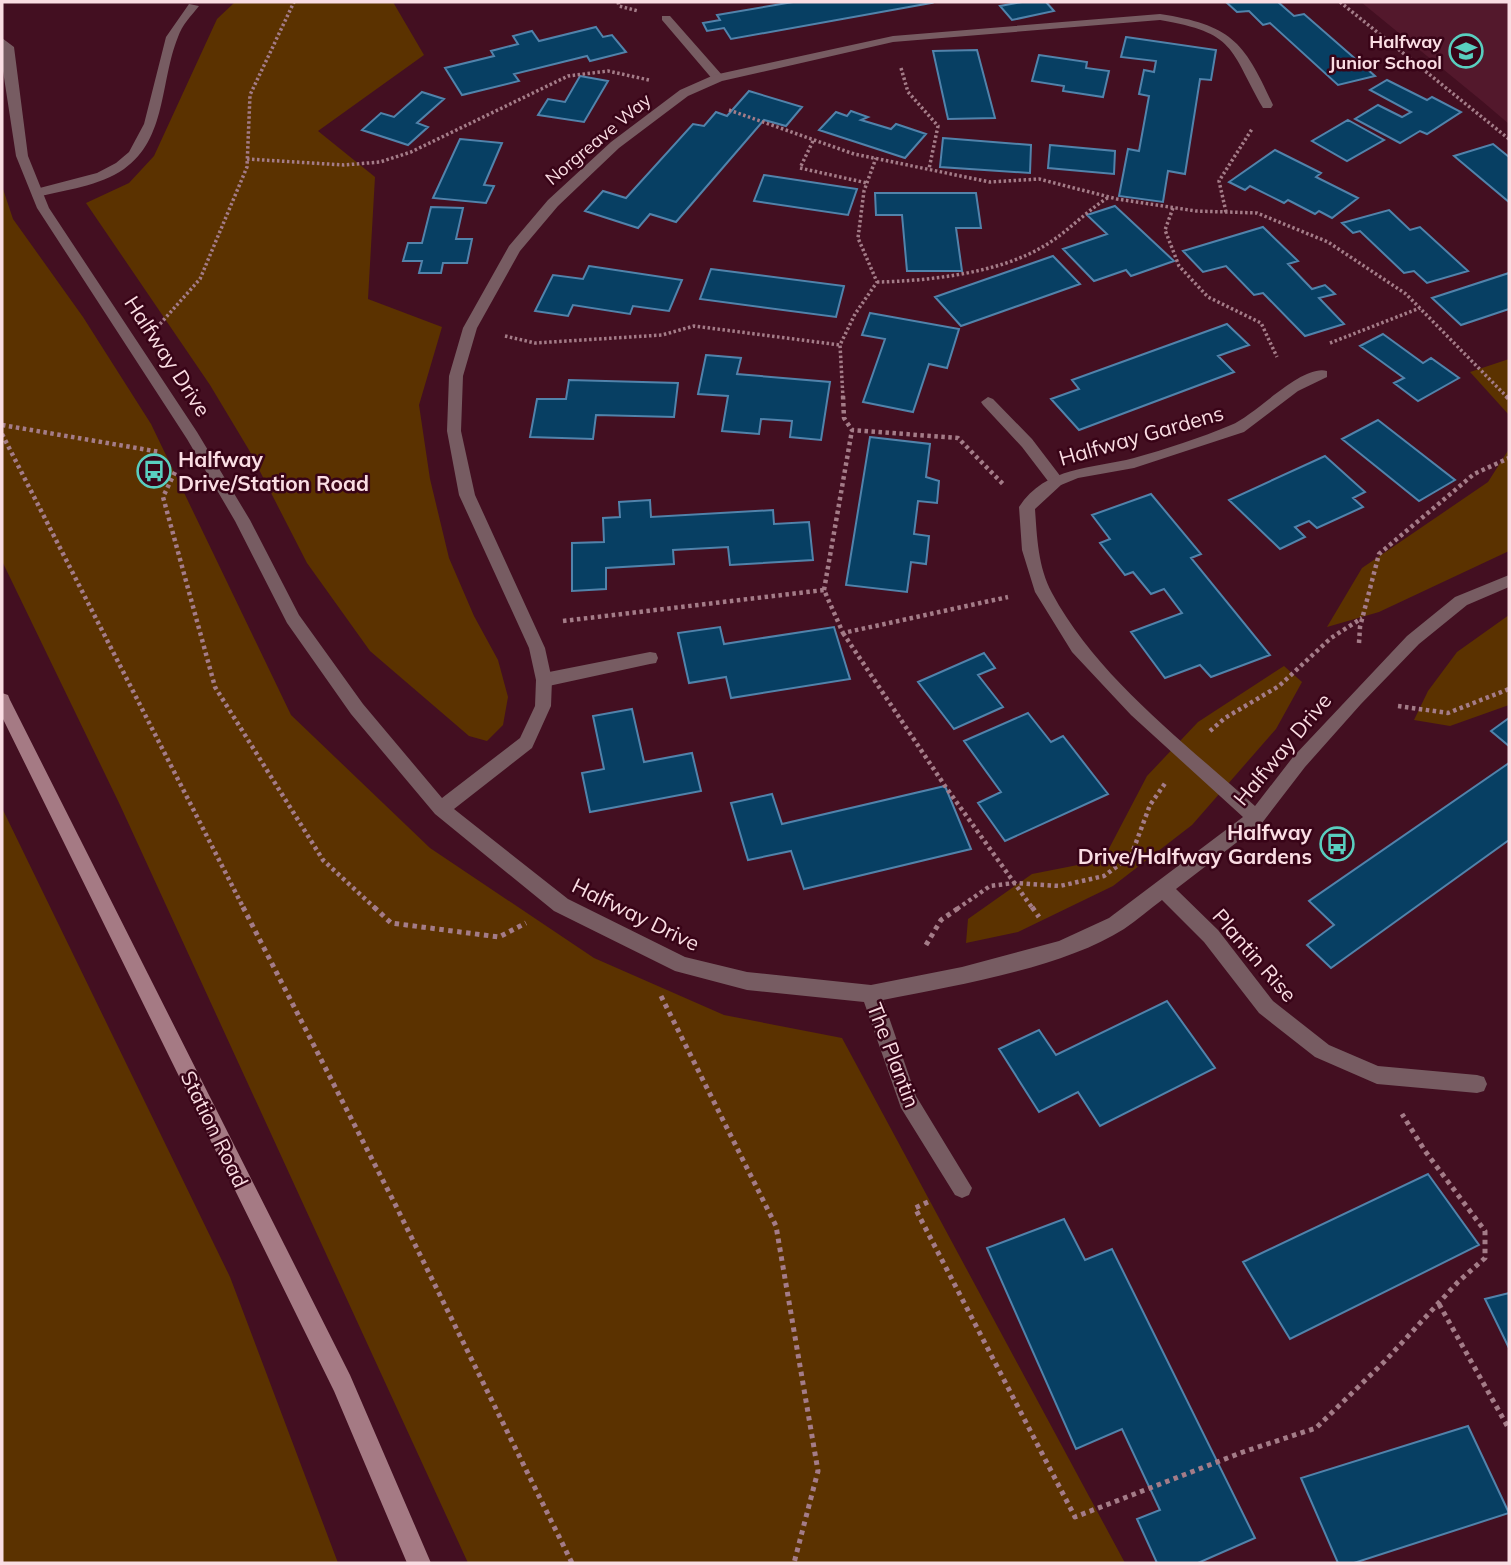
<svg xmlns="http://www.w3.org/2000/svg" width="1511" height="1565" font-family="Mulish,sans-serif">
  <style>
    .built { fill: #53182c }
    .green { fill: #5b3200 }
    .building { fill: #073f63; stroke: #5183ab; stroke-width: 2 }
    .lines { fill: none; stroke-linecap: round; stroke-linejoin: round }
    .path-far2 { stroke: #a47c88; stroke-width: 3.5; stroke-dasharray: 2.5 2.5; stroke-linecap: butt }
    .path-far1 { stroke: #a47c88; stroke-width: 4.5; stroke-dasharray: 3.5 3.5; stroke-linecap: butt }
    .path { stroke: #a47c88; stroke-width: 5; stroke-dasharray: 4.5 4.5; stroke-linecap: butt }
    .lane { fill: #775c62; fill-rule: evenodd }
    .street { fill: #775c62; fill-rule: evenodd }
    .secondary { fill: #a57a84; fill-rule: evenodd }
    .labels { text-anchor: middle; dominant-baseline: central; stroke-width: 5; stroke-linejoin: round; paint-order: stroke }
    .far-poi-label { font-size: 18px; font-weight: bold; fill: #fadde3; stroke: #380417; text-anchor: end }
    .far-street-label { font-size: 18px; fill: #fadde3; stroke: #380417 }
    .street-label { font-size: 21px; fill: #fadde3; stroke: #380417 }
    .poi-label { font-size: 21px; font-weight: bold; fill: #fadde3; stroke: #380417; text-anchor: start }
  </style>
  <rect width="100%" height="100%" fill="#430f21"/>
  <path class="built" d="M 1361,2 L 1509,2 L 1509,124 L 1482,101 Z"/>
  <path class="green" d="M 235,2 L 393,2 L 424,55 L 318,131 L 375,177 L 368,299 L 442,327 L 419,405 L 430,479 L 449,558 L 474,616 L 498,660 L 508,697 L 503,725 L 487,741 L 469,736 L 370,651 L 307,563 L 249,450 L 210,385 L 86,203 L 129,183 L 154,156 L 217,19 Z
    M 2,186 L 13,219 L 83,317 L 151,424 L 291,715 L 430,848 L 594,958 L 724,1015 L 842,1038 L 1125,1563 L 468,1563 L 120,805 L 2,561 Z
    M 1509,359 L 1509,415 L 1470,372 Z
    M 1509,449 L 1509,551 L 1379,612 L 1327,627 L 1362,568 L 1488,482 Z
    M 1509,615 L 1509,705 L 1450,726 L 1414,720 L 1428,691 L 1457,652 Z
    M 1284,666 L 1302,682 L 1276,729 L 1192,825 L 1113,886 L 1018,932 L 966,943 L 968,919 L 1032,874 L 1103,860 L 1147,776 L 1198,722 Z
    M 2,808 L 230,1277 L 338,1563 L 2,1563 Z"/>
  <path class="building" d="M 793,2 L 929,2 L 931,3 L 731,39 L 724,28 L 707,31 L 703,23 L 720,20 L 717,15 Z
    M 1022,2 L 1046,2 L 1054,11 L 1012,20 L 1000,6 Z
    M 1226,2 L 1278,2 L 1294,16 L 1304,14 L 1375,76 L 1338,85 L 1270,23 L 1263,25 L 1249,11 L 1237,12 Z
    M 596,27 L 603,37 L 612,35 L 626,52 L 590,61 L 587,56 L 514,74 L 519,81 L 462,95 L 445,68 L 494,56 L 491,51 L 518,44 L 513,36 L 532,31 L 539,41 Z
    M 1126,37 L 1216,50 L 1211,80 L 1200,79 L 1185,174 L 1168,171 L 1163,202 L 1119,196 L 1128,149 L 1139,151 L 1149,96 L 1139,94 L 1144,70 L 1154,72 L 1156,61 L 1121,57 Z
    M 977,50 L 995,118 L 948,119 L 933,51 Z
    M 1039,55 L 1087,62 L 1086,68 L 1109,71 L 1103,97 L 1063,91 L 1064,86 L 1032,81 Z
    M 580,76 L 608,81 L 584,122 L 538,115 L 548,99 L 565,102 Z
    M 1387,80 L 1427,100 L 1432,97 L 1461,112 L 1427,134 L 1420,131 L 1400,143 L 1355,119 L 1378,105 L 1402,117 L 1411,112 L 1370,90 Z
    M 749,91 L 802,107 L 786,126 L 764,120 L 676,222 L 650,214 L 638,228 L 585,211 L 603,191 L 626,198 L 693,124 L 704,126 L 716,112 L 727,116 Z
    M 422,92 L 444,99 L 417,123 L 428,127 L 408,145 L 362,130 L 381,113 L 394,117 Z
    M 851,111 L 868,117 L 861,120 L 891,129 L 896,124 L 926,134 L 905,158 L 819,130 L 836,112 L 847,116 Z
    M 1348,120 L 1384,140 L 1347,161 L 1312,141 Z
    M 943,138 L 1031,145 L 1030,173 L 940,167 Z
    M 460,139 L 502,143 L 484,185 L 494,186 L 486,203 L 433,198 Z
    M 1493,144 L 1509,157 L 1509,202 L 1454,156 Z
    M 1050,145 L 1115,151 L 1114,174 L 1048,168 Z
    M 1275,150 L 1321,173 L 1316,177 L 1358,198 L 1332,218 L 1319,211 L 1315,214 L 1288,200 L 1284,203 L 1250,186 L 1245,190 L 1229,182 Z
    M 764,175 L 857,189 L 848,215 L 754,201 Z
    M 875,193 L 976,193 L 981,228 L 956,228 L 962,271 L 907,271 L 902,215 L 876,215 Z
    M 1115,206 L 1174,261 L 1131,276 L 1126,270 L 1094,281 L 1063,249 L 1107,234 L 1087,215 Z
    M 431,207 L 463,208 L 456,239 L 472,239 L 467,263 L 443,263 L 441,273 L 419,273 L 422,261 L 403,261 L 408,243 L 422,243 Z
    M 1389,210 L 1410,230 L 1420,227 L 1468,271 L 1427,283 L 1414,271 L 1404,273 L 1360,231 L 1353,233 L 1342,223 Z
    M 1263,227 L 1298,261 L 1288,264 L 1312,289 L 1325,285 L 1335,294 L 1319,298 L 1344,324 L 1305,336 L 1263,293 L 1254,295 L 1226,266 L 1203,272 L 1183,251 Z
    M 1053,256 L 1080,284 L 961,326 L 935,297 Z
    M 589,266 L 682,280 L 669,311 L 633,306 L 630,314 L 573,305 L 568,316 L 535,311 L 553,275 L 583,279 Z
    M 711,269 L 844,286 L 836,317 L 700,299 Z
    M 1509,273 L 1509,309 L 1461,325 L 1432,298 Z
    M 870,313 L 959,329 L 947,368 L 929,364 L 913,412 L 863,402 L 885,339 L 862,335 Z
    M 1227,324 L 1249,345 L 1218,356 L 1234,372 L 1079,430 L 1051,399 L 1079,389 L 1072,380 Z
    M 1383,334 L 1423,363 L 1431,358 L 1459,378 L 1418,401 L 1394,383 L 1404,378 L 1360,346 Z
    M 706,355 L 741,358 L 737,374 L 830,382 L 821,440 L 790,437 L 792,421 L 761,419 L 759,434 L 722,431 L 728,396 L 698,394 Z
    M 569,380 L 678,383 L 674,417 L 596,415 L 593,439 L 530,437 L 537,399 L 566,399 Z
    M 1378,420 L 1455,480 L 1419,501 L 1342,439 Z
    M 870,437 L 930,444 L 926,477 L 939,481 L 937,503 L 918,501 L 914,534 L 929,536 L 926,564 L 911,562 L 907,592 L 846,585 Z
    M 1325,456 L 1365,492 L 1353,498 L 1363,507 L 1317,528 L 1309,521 L 1295,527 L 1305,537 L 1280,549 L 1229,500 Z
    M 1151,494 L 1201,554 L 1191,558 L 1270,655 L 1211,677 L 1200,665 L 1165,678 L 1131,632 L 1182,613 L 1164,589 L 1151,594 L 1133,572 L 1125,575 L 1100,543 L 1110,539 L 1092,515 Z
    M 650,500 L 651,517 L 773,510 L 774,524 L 809,522 L 813,560 L 730,565 L 728,547 L 673,550 L 674,564 L 606,568 L 606,589 L 572,591 L 572,543 L 604,542 L 603,518 L 620,517 L 619,502 Z
    M 720,627 L 724,644 L 834,627 L 850,679 L 731,698 L 726,677 L 689,683 L 678,633 Z
    M 984,653 L 995,668 L 978,675 L 1003,707 L 954,729 L 918,682 Z
    M 632,709 L 644,762 L 692,753 L 701,791 L 590,812 L 582,773 L 604,769 L 593,716 Z
    M 1028,713 L 1051,742 L 1063,736 L 1108,794 L 1005,841 L 978,803 L 1001,792 L 964,741 Z
    M 1509,718 L 1509,746 L 1491,731 Z
    M 1509,763 L 1509,840 L 1331,968 L 1307,945 L 1334,925 L 1309,901 Z
    M 945,786 L 971,849 L 804,889 L 791,851 L 748,860 L 731,803 L 772,794 L 782,824 Z
    M 1167,1001 L 1215,1068 L 1100,1126 L 1078,1092 L 1039,1112 L 999,1049 L 1039,1030 L 1056,1055 Z
    M 1428,1174 L 1479,1245 L 1290,1339 L 1243,1262 Z
    M 1064,1219 L 1085,1260 L 1112,1249 L 1255,1538 L 1198,1563 L 1157,1563 L 1137,1519 L 1160,1510 L 1122,1429 L 1076,1449 L 987,1248 Z
    M 1509,1293 L 1509,1348 L 1485,1299 Z
    M 1468,1426 L 1509,1513 L 1354,1563 L 1338,1563 L 1301,1478 Z"/>
  <g class="lines">
    <path class="path-far2" d="M 618,2 L 619,6 L 638,11
      M 1340,2 L 1509,139
      M 901,68 L 908,92 L 938,126 L 929,169
      M 729,110 L 854,154 L 990,182 L 1039,179 L 1117,199 L 1196,211 L 1257,213 L 1328,242 L 1406,294 L 1508,398
      M 813,141 L 800,168 L 867,183
      M 247,159 L 344,165 L 380,162 L 411,152 L 568,76 L 608,71 L 649,80
      M 1173,208 L 1165,230 L 1179,266 L 1208,297 L 1261,323 L 1277,357
      M 1226,212 L 1219,181 L 1252,129
      M 877,282 C 928,281 1000,273 1044,246 C 1068,232 1086,211 1109,197
      M 160,324 L 200,279 L 247,167 L 250,95 L 294,2
      M 505,336 L 535,343 L 662,335 L 694,326 L 840,345
      M 1330,343 L 1420,308
      M 843,398 L 840,345 L 855,314 L 877,282 L 858,238 L 864,191 L 876,158"/>
    <path class="path-far1" d="M 843,396 L 844,418 L 852,430 L 958,438 L 1003,484
      M 1506,396 L 1509,399
      M 2,425 L 160,452
      M 2,434 L 244,909
      M 175,472 L 163,497 L 215,687 L 323,860 L 376,909
      M 824,590 L 852,430
      M 563,621 L 824,590 L 843,633 L 1008,597
      M 843,633 L 945,786 L 1033,909
      M 1359,643 L 1360,627 L 1379,554 L 1474,474 L 1509,458
      M 1398,706 L 1448,713 L 1509,689
      M 1210,731 L 1225,718 L 1279,686 L 1331,638 L 1362,618
      M 957,909 L 990,886 L 1014,883 L 1060,886 L 1104,876 L 1131,856 L 1150,805 L 1166,782"/>
    <path class="path" d="M 243,907 L 396,1206 L 572,1563
      M 374,907 L 391,923 L 499,937 L 526,923
      M 1032,907 L 1039,917
      M 926,945 L 941,920 L 960,907
      M 661,996 L 776,1226 L 818,1471 L 794,1563
      M 928,1202 L 915,1208 L 1075,1517 L 1243,1452 L 1316,1428 L 1385,1361 L 1458,1282 L 1485,1258 L 1485,1231 L 1425,1151 L 1402,1114
      M 1439,1304 L 1509,1429"/>
    <path class="lane" d="M 189,4 L 199,6 C 191,16 182,25 178,37 C 160,81 167,139 124,169 C 100,186 65,190 37,197 L 32,196 L 32,190 L 97,173 L 116,163 L 129,152 L 144,124 L 166,37 Z
      M 662,16 L 670,16 L 722,75 L 722,81 L 714,81 L 662,20 Z
      M 988,397 L 993,399 L 1032,439 L 1061,477 L 1064,481 L 1061,485 L 1051,485 L 1022,447 L 983,405 L 981,402 Z
      M 650,652 L 656,653 L 658,658 L 656,663 L 650,664 L 544,687 L 538,685 L 536,680 L 538,675 L 544,673 Z"/>
    <path class="street" d="M 1160,14 C 1231,25 1244,41 1273,105 L 1271,108 L 1263,108 C 1229,48 1236,33 1160,20 L 893,42 L 722,81 L 688,96 L 619,148 L 558,206 L 520,251 L 477,328 L 463,376 L 461,431 L 475,495 L 545,648 L 552,680 L 551,706 L 532,748 L 454,809 L 568,899 L 685,957 L 747,972 L 871,985 L 962,967 L 1059,941 L 1109,918 L 1243,817 L 1131,715 L 1072,652 L 1035,592 L 1022,550 L 1019,507 C 1046,466 1092,469 1134,458 C 1166,449 1200,438 1231,425 C 1255,416 1301,364 1327,371 L 1327,377 L 1298,391 L 1244,432 L 1134,468 L 1078,478 L 1061,485 L 1035,509 C 1037,537 1038,567 1052,593 C 1097,677 1185,743 1255,806 L 1293,757 L 1407,636 L 1455,597 L 1509,575 L 1509,587 L 1467,605 L 1419,644 L 1361,704 L 1305,767 L 1262,823 L 1176,889 L 1218,930 L 1273,1001 L 1329,1045 L 1378,1066 L 1477,1075 L 1484,1077 L 1487,1084 L 1484,1091 L 1477,1093 L 1377,1084 L 1315,1057 L 1259,1013 L 1204,942 L 1162,900 C 1150,909 1137,920 1124,929 C 1063,968 954,986 883,1000 L 916,1096 L 972,1188 L 969,1195 L 962,1198 L 955,1195 L 901,1108 L 864,1002 L 747,990 L 675,971 L 554,911 L 435,814 L 351,714 L 287,623 L 235,521 L 187,439 L 37,208 L 16,156 L 3,71 L 2,38 L 14,47 L 28,156 L 49,208 L 197,432 L 250,520 L 299,615 L 363,704 L 442,798 L 520,738 L 535,706 L 536,680 L 529,648 L 459,495 L 447,431 L 449,376 L 463,328 L 509,246 L 548,200 L 611,142 L 680,90 L 714,75 L 893,36 Z"/>
    <path class="secondary" d="M 2,693 L 8,695 L 10,700 L 350,1375 L 431,1563 L 407,1563 L 334,1391 L 2,717 Z"/>
  </g>
  <defs>
    <symbol id="school-ring" viewBox="-11 -11 22 22"><circle r="9.5" fill="#380417" stroke="#59cebf" stroke-width="1.5"/><path d="M0-5L7-2L0 1L-7-2ZM-4 1L0 2.5L4 1V4Q0 6-4 4Z" fill="#59cebf"/></symbol>
    <symbol id="bus-ring" viewBox="-11 -11 22 22"><circle r="9.5" fill="#380417" stroke="#59cebf" stroke-width="1.5"/><path d="M-5-6H5V4H4V6H2V4H-2V6H-4V4H-5ZM-3.5-4V0h7V-4ZM-3.5 1.2v1.5H-2V1.2ZM2 1.2v1.5H3.5V1.2Z" fill="#59cebf"/></symbol>
  </defs>
  <g fill-rule="evenodd">
    <use href="#school-ring" x="1447" y="32" width="38" height="38"/>
    <use href="#bus-ring" x="135" y="452" width="38" height="38"/>
    <use href="#bus-ring" x="1318" y="825" width="38" height="38"/>
  </g>
  <g class="labels">
    <g class="far-poi-label">
      <text x="1442" y="41">Halfway<tspan x="1442" dy="21">Junior School</tspan></text>
    </g>
    <g class="far-street-label">
      <text transform="translate(598 139) rotate(-40)">Norgreave Way</text>
    </g>
    <g class="street-label">
      <text transform="translate(168 356) rotate(57)">Halfway Drive</text>
      <text transform="translate(1141 435) rotate(-16)">Halfway Gardens</text>
      <text transform="translate(1282 749) rotate(-50)">Halfway Drive</text>
      <text transform="translate(636 914) rotate(26)">Halfway Drive</text>
      <text transform="translate(1255 955) rotate(49)">Plantin Rise</text>
      <text transform="translate(894 1055) rotate(69)">The Plantin</text>
      <text transform="translate(215 1129) rotate(64)">Station Road</text>
    </g>
    <g class="poi-label">
      <text x="178" y="459">Halfway<tspan x="178" dy="24">Drive/Station Road</tspan></text>
      <text x="1312" y="832" text-anchor="end">Halfway<tspan x="1312" dy="24">Drive/Halfway Gardens</tspan></text>
    </g>
  </g>
  <rect width="1511" height="1565" fill="none" stroke="#fadde3" stroke-width="7"/>
</svg>
